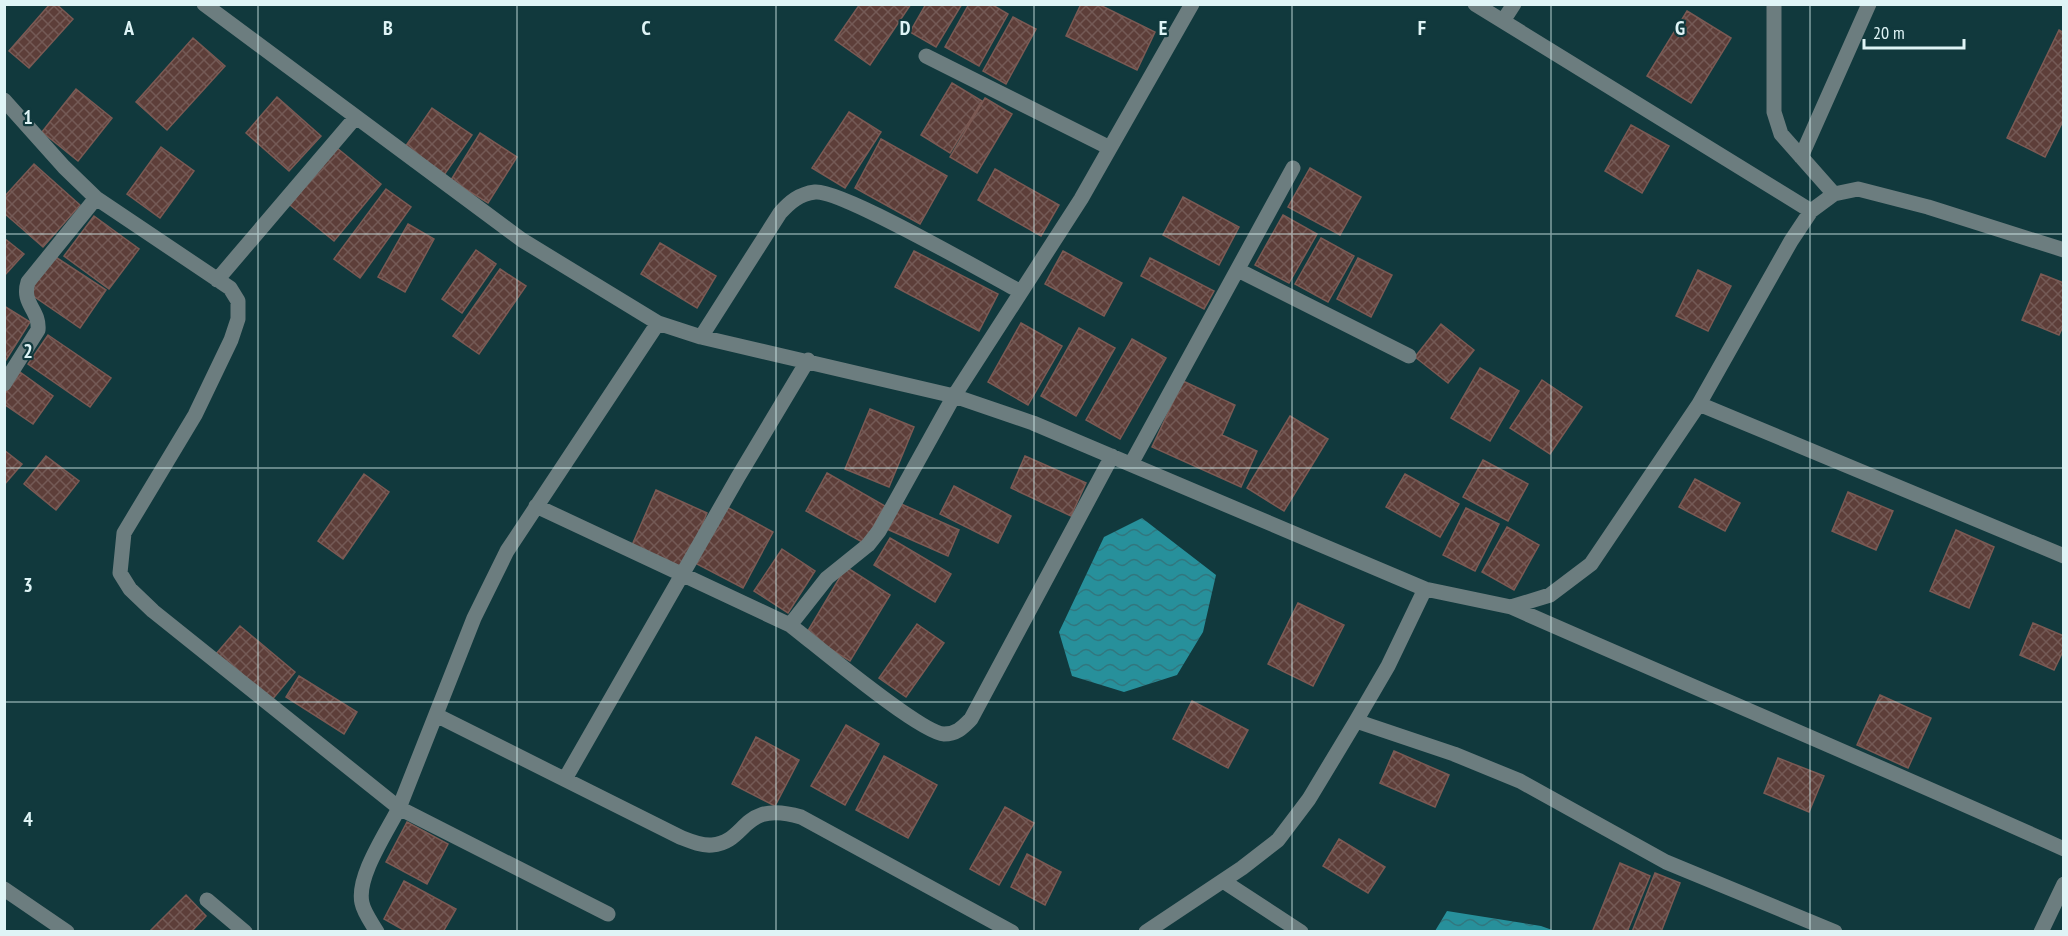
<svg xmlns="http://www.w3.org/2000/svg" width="2068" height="936" font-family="'PT Sans Narrow',sans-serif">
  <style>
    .water { fill: url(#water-waves) }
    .building { fill: url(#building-cross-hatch); stroke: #7b5a54; stroke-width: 1.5 }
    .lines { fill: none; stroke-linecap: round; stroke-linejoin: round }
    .minor { stroke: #6c7d7f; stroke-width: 15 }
    .grid { fill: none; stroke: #dff4f6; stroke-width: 1.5; stroke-opacity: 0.55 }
    .grid-label { font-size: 20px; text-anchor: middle; font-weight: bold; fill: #dff4f6; stroke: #11393d; stroke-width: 4.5; stroke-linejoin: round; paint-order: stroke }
  </style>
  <defs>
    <pattern id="water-waves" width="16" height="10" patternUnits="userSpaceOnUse" patternTransform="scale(1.5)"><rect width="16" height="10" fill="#27909b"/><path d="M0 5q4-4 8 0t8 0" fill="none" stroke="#31777f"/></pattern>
    <pattern id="building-cross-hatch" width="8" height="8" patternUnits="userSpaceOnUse" patternTransform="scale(1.5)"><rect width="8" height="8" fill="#5d3e39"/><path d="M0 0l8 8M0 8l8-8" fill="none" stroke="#745a56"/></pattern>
  </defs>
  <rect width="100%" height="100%" fill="#11393d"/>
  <path class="water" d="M 1142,518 L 1216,575 L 1203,632 L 1177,675 L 1124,692 L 1072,676 L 1059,632 L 1104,537 Z
    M 1447,911 L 1541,926 L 1555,931 L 1435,931 Z"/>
  <path class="building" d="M 50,4 L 56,4 L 73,19 L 29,68 L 9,51 Z
    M 860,4 L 911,4 L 870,65 L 835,40 Z
    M 926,4 L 962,4 L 936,47 L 910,32 Z
    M 969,4 L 991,4 L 1008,14 L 979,66 L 945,47 Z
    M 1081,4 L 1098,4 L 1155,32 L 1137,70 L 1066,36 Z
    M 1687,11 L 1731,38 L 1691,103 L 1647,76 Z
    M 1013,17 L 1036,29 L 1006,84 L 983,71 Z
    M 2059,30 L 2064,33 L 2064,119 L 2045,157 L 2007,138 Z
    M 193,38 L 225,66 L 167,130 L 136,102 Z
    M 952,83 L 982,101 L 950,153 L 921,135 Z
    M 76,89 L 112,118 L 78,161 L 42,132 Z
    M 277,97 L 321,136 L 289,171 L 246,133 Z
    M 985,98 L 1012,114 L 977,173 L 950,157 Z
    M 432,108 L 472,135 L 444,175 L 405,147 Z
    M 849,112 L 881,132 L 845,188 L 812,168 Z
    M 1631,125 L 1669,146 L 1642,193 L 1605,171 Z
    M 480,133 L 517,157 L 488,203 L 451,180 Z
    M 881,139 L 947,176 L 920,224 L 855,188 Z
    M 161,147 L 194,171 L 160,218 L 127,194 Z
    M 337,148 L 381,184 L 334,241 L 290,205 Z
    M 34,164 L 80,205 L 43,247 L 4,213 L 4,197 Z
    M 1310,168 L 1361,197 L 1340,235 L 1288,207 Z
    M 995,169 L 1059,205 L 1041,236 L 978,200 Z
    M 386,189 L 411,207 L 360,278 L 334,259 Z
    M 1183,197 L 1239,227 L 1219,265 L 1163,235 Z
    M 1283,215 L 1317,234 L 1289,283 L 1255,265 Z
    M 94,216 L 139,249 L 109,289 L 64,256 Z
    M 408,224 L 434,239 L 405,292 L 378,277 Z
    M 4,238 L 24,254 L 4,276 Z
    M 1321,238 L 1354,256 L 1328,302 L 1295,284 Z
    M 660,243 L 716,276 L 697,308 L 641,274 Z
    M 476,250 L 496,264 L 462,313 L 442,299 Z
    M 914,251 L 998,294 L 979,331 L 895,287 Z
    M 1063,251 L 1122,283 L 1104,316 L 1045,284 Z
    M 54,256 L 106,290 L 80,328 L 29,293 Z
    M 1150,258 L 1214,291 L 1204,309 L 1141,276 Z
    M 1358,258 L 1392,275 L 1371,317 L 1337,299 Z
    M 500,269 L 526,286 L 479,354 L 453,336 Z
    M 1698,270 L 1731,286 L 1708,331 L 1676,316 Z
    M 2041,274 L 2064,283 L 2064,324 L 2059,335 L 2022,320 Z
    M 4,306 L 30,322 L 6,360 L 4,359 Z
    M 1021,323 L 1062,346 L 1028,405 L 988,382 Z
    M 1441,324 L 1474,350 L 1448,383 L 1415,357 Z
    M 1079,328 L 1115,348 L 1076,416 L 1041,396 Z
    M 48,335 L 111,378 L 90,407 L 28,364 Z
    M 1132,339 L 1166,358 L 1120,439 L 1086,420 Z
    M 1480,368 L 1519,391 L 1490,441 L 1451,418 Z
    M 20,372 L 53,396 L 33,424 L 4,404 L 4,395 Z
    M 1542,380 L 1582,407 L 1550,454 L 1510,428 Z
    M 1183,381 L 1235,405 L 1222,435 L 1257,451 L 1241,487 L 1152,447 Z
    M 870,409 L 914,427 L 889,487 L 845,469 Z
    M 1290,416 L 1328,439 L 1284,511 L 1247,488 Z
    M 4,450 L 22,464 L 4,485 Z
    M 46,456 L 79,481 L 56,510 L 24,484 Z
    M 1025,456 L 1086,483 L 1071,516 L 1011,488 Z
    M 1483,460 L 1528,484 L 1508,521 L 1463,497 Z
    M 827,473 L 885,506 L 864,543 L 806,511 Z
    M 364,474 L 389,492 L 343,559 L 318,541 Z
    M 1405,474 L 1459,504 L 1440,537 L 1386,507 Z
    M 1695,479 L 1740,503 L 1725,531 L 1679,507 Z
    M 954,486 L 1011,516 L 998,543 L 940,514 Z
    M 656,490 L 707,513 L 684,568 L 632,545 Z
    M 1848,492 L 1893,511 L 1876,550 L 1832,531 Z
    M 899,503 L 959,530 L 948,556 L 887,529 Z
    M 725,506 L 773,532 L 743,588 L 695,563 Z
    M 1466,508 L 1499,524 L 1475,571 L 1443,555 Z
    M 1507,527 L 1539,545 L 1514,590 L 1482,572 Z
    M 1956,530 L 1994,547 L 1969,608 L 1930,591 Z
    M 890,538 L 951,574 L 935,602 L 874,565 Z
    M 782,549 L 815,571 L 788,613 L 754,591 Z
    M 846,567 L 890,595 L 850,661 L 806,634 Z
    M 1298,603 L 1344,625 L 1313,686 L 1268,664 Z
    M 2033,623 L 2064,636 L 2064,649 L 2054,670 L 2020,655 Z
    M 917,624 L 944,643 L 906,697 L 879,678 Z
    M 240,626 L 295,672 L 271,701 L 216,654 Z
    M 299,676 L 357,712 L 344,734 L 286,697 Z
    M 1880,695 L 1931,718 L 1908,768 L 1857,745 Z
    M 1192,701 L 1248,730 L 1228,768 L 1173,739 Z
    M 846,725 L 879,744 L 845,805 L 811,786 Z
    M 756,737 L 799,760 L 775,806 L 732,784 Z
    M 1394,751 L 1449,775 L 1435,807 L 1380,783 Z
    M 884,756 L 937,785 L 908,838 L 856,810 Z
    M 1778,758 L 1824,776 L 1809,812 L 1764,793 Z
    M 1005,807 L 1034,823 L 999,885 L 970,869 Z
    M 407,822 L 448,844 L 427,884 L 386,862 Z
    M 1339,839 L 1385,867 L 1368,893 L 1323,866 Z
    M 1027,854 L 1061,872 L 1045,905 L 1011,887 Z
    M 1620,863 L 1650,876 L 1627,932 L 1596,932 L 1593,930 Z
    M 1655,873 L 1680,883 L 1661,932 L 1632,932 Z
    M 404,881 L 456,909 L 443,932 L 407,932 L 384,919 Z
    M 186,895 L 206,916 L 191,932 L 149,932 Z"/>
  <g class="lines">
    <path class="minor" d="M 204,4 L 522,240 L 658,323 L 701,337 L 954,396 L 1033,423 L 1425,589 L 1511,607 L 1550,595 L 1591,564 L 1699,404 L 1791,241 L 1811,211 L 1834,194 L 1858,189 L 1928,207 L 2064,250
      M 1475,4 L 1811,211
      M 1774,4 L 1774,112 L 1781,134 L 1834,194
      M 1503,21 L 1514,4
      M 926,56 L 1110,148
      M 4,100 L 64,167 L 96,198 L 230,288 L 238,301 L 238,319 L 231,340 L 195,415 L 124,533 L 120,573 L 130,589 L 153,611 L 399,808 C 387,832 356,877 362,903 C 364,913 372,923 377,932
      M 1801,157 L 1869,4
      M 1238,270 L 1409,356
      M 217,280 L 355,118
      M 701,337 L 780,213 C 790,202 799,194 815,192 C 841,189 989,275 1021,292
      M 4,384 L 38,330 C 40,310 21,304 28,282 L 96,198
      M 1699,404 L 2064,556
      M 1131,464 L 1293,168
      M 536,506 L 790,625 L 827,578 L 868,545 L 879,531 L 954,396 L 1081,199 L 1192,4
      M 1511,607 C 1695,688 1880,766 2064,849
      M 790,625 C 815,644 920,733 944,734 C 957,734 963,727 971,719 L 1112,456
      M 436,715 L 680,837 C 690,841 701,846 712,845 C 748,842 741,799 801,817 L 1012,932
      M 1356,721 L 1454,754 L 1520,781 L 1666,862 L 1835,932
      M 565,779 L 738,477 L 808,360
      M 1223,881 L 1301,932
      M 4,889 L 67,932
      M 207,900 L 245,932
      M 608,914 L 399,808 L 474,618 L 507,551 L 658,323
      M 1146,932 L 1242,868 L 1278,840 L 1309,799 L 1356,721 L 1388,666 L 1425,589
      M 2041,932 L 2064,884"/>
  </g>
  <path class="grid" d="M 258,4 L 258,932M 517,4 L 517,932M 776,4 L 776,932M 1034,4 L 1034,932M 1292,4 L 1292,932M 1551,4 L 1551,932M 1810,4 L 1810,932M 4,234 L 2064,234M 4,468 L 2064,468M 4,702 L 2064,702"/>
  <g class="grid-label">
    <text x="129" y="35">A</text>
    <text x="388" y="35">B</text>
    <text x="646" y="35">C</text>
    <text x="905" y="35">D</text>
    <text x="1163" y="35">E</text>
    <text x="1422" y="35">F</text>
    <text x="1680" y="35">G</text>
    <text x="28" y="124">1</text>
    <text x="28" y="358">2</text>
    <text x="28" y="592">3</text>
    <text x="28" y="826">4</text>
  </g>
  <rect width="2068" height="936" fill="none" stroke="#dff4f6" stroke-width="12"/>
  <path d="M1864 39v9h100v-9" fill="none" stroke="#dff4f6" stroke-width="3"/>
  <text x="1873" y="39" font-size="18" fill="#dff4f6" stroke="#11393d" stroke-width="4.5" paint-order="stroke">20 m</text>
</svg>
